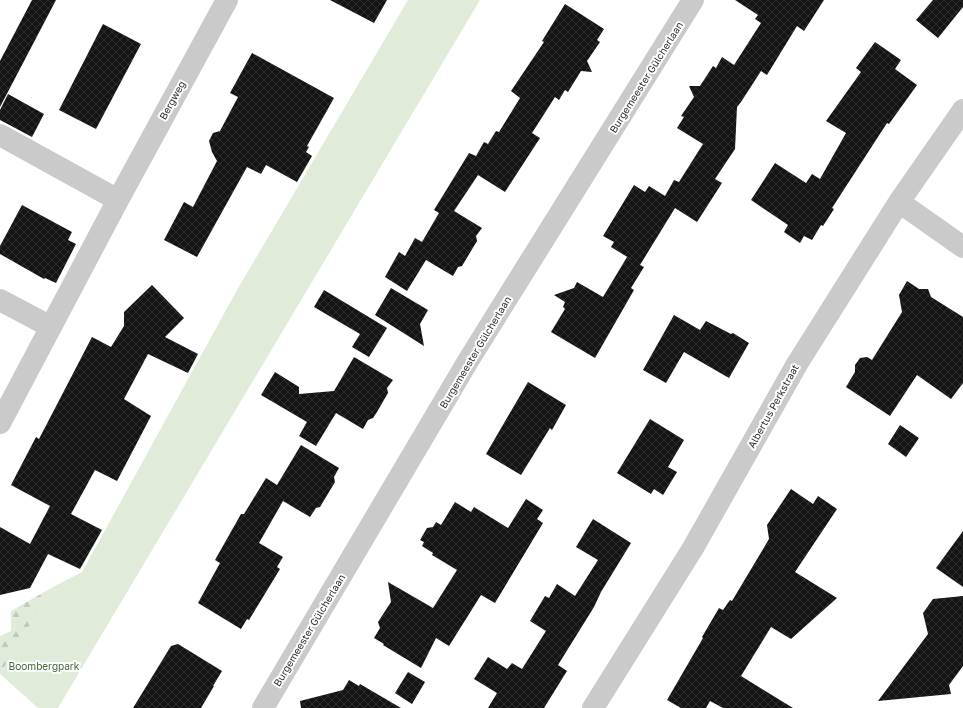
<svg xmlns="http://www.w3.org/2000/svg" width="963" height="708" font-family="'Golos Text',sans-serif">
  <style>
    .forest { fill: url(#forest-firs) }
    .green { fill: #e0ebda }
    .building { fill: url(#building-cross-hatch) }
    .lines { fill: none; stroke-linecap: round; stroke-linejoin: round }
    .minor { stroke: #cacaca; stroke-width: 22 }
    .labels { text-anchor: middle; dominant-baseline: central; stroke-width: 4; stroke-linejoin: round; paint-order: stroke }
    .street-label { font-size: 10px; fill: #2d2d2d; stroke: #fff }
    .park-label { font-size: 10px; fill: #486a39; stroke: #fff }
  </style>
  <defs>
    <pattern id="forest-firs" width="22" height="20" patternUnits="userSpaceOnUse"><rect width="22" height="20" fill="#e0ebda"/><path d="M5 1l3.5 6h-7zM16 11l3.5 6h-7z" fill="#c0cabb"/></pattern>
    <pattern id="building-cross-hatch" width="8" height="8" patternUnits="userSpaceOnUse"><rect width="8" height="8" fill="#141414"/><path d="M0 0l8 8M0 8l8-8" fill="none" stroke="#2e2e2e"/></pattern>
  </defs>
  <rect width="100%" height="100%" fill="#fff"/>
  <path class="forest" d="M 53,587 L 0,674 L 0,636 L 11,631 L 11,611 Z"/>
  <path class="green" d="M 408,0 L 480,0 L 58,708 L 38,708 L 0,674 L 53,587 L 82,572 L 237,290 Z"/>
  <path class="building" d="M 32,0 L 56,0 L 0,107 L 0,61 Z
    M 330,0 L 387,0 L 374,23 Z
    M 735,0 L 824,0 L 804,31 L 797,26 L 767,75 L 761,71 L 741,102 L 737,107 L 735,149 L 715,179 L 722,183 L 697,222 L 675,208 L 640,265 L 644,267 L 631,288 L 634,290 L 595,358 L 551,332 L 565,309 L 563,307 L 565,302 L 554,295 L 574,288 L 577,282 L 603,297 L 627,257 L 634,261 L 611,247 L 614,242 L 603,236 L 634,185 L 645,192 L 649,186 L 665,196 L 674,180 L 679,182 L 703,144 L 677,128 L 684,117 L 681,116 L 694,97 L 689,86 L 700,86 L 713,66 L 716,68 L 722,57 L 734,65 L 761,23 L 755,19 L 758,15 Z
    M 933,0 L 963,0 L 963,7 L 938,38 L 916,20 Z
    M 565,4 L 604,29 L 597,40 L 600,42 L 587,61 L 592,72 L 581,71 L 568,92 L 565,90 L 559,100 L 555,97 L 532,133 L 540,138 L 505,192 L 478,175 L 454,211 L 482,228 L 476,236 L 477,241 L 462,266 L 458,267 L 453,276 L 426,260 L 407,291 L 385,277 L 399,252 L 405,256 L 415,238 L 422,242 L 439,213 L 434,210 L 469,153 L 476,156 L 484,142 L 488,144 L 496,131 L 499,132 L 520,98 L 511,91 L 544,42 L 542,41 Z
    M 103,24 L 141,44 L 96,129 L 59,110 Z
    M 875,42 L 901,60 L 895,69 L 917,85 L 889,124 L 887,123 L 832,208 L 834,209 L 823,226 L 821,225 L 812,240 L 804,236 L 800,243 L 784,232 L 788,225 L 751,200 L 775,163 L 806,183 L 812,174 L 820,179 L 846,133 L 826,121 L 861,72 L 856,68 Z
    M 252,53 L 334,98 L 307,146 L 309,147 L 306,152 L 312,156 L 297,182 L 266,165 L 261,174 L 247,167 L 197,257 L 164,240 L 184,202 L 193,207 L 217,161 L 212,152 L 209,141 L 213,133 L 220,131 L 238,97 L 230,93 Z
    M 8,94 L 44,114 L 32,137 L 0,120 L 0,110 Z
    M 22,205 L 72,232 L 68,240 L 76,244 L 56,283 L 45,278 L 44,279 L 0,254 L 0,246 Z
    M 907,281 L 919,289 L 928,289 L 931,297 L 963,317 L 963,383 L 951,399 L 917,375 L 890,416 L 846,387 L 855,372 L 855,365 L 860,358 L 867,357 L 872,360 L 902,312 L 899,295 Z
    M 152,285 L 184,318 L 165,337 L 198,354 L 188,373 L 148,354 L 124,399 L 151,416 L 117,481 L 95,470 L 71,514 L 102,530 L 80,569 L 48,554 L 30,588 L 0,595 L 0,527 L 30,544 L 50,506 L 11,485 L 36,437 L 39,439 L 92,337 L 111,347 L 124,326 L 124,312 Z
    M 391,288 L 428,310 L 420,324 L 424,346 L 375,315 Z
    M 324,290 L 387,328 L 369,357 L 352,347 L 360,334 L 314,307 Z
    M 674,315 L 700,330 L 706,321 L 731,334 L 733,333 L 749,343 L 729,378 L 684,352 L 666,383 L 643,370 Z
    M 354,357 L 393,380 L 387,388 L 388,393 L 377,412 L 373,418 L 368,420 L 363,429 L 336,413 L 316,446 L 299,436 L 307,422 L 261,395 L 275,372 L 299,387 L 299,394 L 334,391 Z
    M 528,382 L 566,405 L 552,430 L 550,428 L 521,475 L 486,454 Z
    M 650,419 L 684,440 L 668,467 L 677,472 L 663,495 L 654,489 L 651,494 L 617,473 Z
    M 900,425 L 919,438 L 906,457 L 888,444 Z
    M 301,445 L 339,468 L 334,477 L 335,482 L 320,507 L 316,508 L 310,517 L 283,501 L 259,543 L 283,557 L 277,567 L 280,569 L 249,620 L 247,619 L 241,629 L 198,603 L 220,563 L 215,560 L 241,514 L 244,514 L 266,478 L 277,485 Z
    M 791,489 L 813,504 L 818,496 L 837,509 L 795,572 L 837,598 L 791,639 L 771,627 L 741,676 L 793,708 L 723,708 L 710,701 L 706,708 L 681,708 L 667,700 L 703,638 L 702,637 L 719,608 L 723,610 L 730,600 L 732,601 L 769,539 L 767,525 Z
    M 526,499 L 543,510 L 537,519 L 543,523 L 495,603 L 481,595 L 449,646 L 436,638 L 421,668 L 383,645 L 384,644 L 374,638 L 380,628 L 378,622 L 391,602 L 388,582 L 433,608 L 457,570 L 432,555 L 433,553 L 422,546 L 424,542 L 420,540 L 427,528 L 433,527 L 436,522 L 441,525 L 455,502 L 471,512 L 474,507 L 508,528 Z
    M 593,519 L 631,543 L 601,592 L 594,607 L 558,665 L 567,671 L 544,708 L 488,708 L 497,693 L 474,679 L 488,657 L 507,669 L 512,663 L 522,669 L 546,631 L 530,621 L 545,596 L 549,598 L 557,584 L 575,596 L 598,560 L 576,547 Z
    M 963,531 L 963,587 L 936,568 Z
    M 963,596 L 963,666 L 949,685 L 951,694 L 878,701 L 928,634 L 923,613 L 933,599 Z
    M 178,644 L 222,671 L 213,686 L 214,686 L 201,708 L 133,708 L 171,646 Z
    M 408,672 L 425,682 L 412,704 L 395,693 Z
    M 349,680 L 359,686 L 360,684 L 401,708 L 301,708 L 300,701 L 343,690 Z"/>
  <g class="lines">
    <path class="minor" d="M 0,135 L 118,200
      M 899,202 L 963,247
      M 0,300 L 51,327
      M 0,423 L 118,200 L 227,0
      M 263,708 L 468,361 L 693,0
      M 593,708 L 693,548 L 797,364 L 899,202 L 963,110"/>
  </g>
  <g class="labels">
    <g class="street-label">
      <text transform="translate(646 77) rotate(-58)">Burgemeester Gülcherlaan</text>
      <text transform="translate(172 100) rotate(-61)">Bergweg</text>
      <text transform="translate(475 352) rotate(-59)">Burgemeester Gülcherlaan</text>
      <text transform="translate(773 406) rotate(-61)">Albertus Perkstraat</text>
      <text transform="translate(309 630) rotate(-59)">Burgemeester Gülcherlaan</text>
    </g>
    <g class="park-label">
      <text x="44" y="666">Boombergpark</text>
    </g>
  </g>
</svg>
